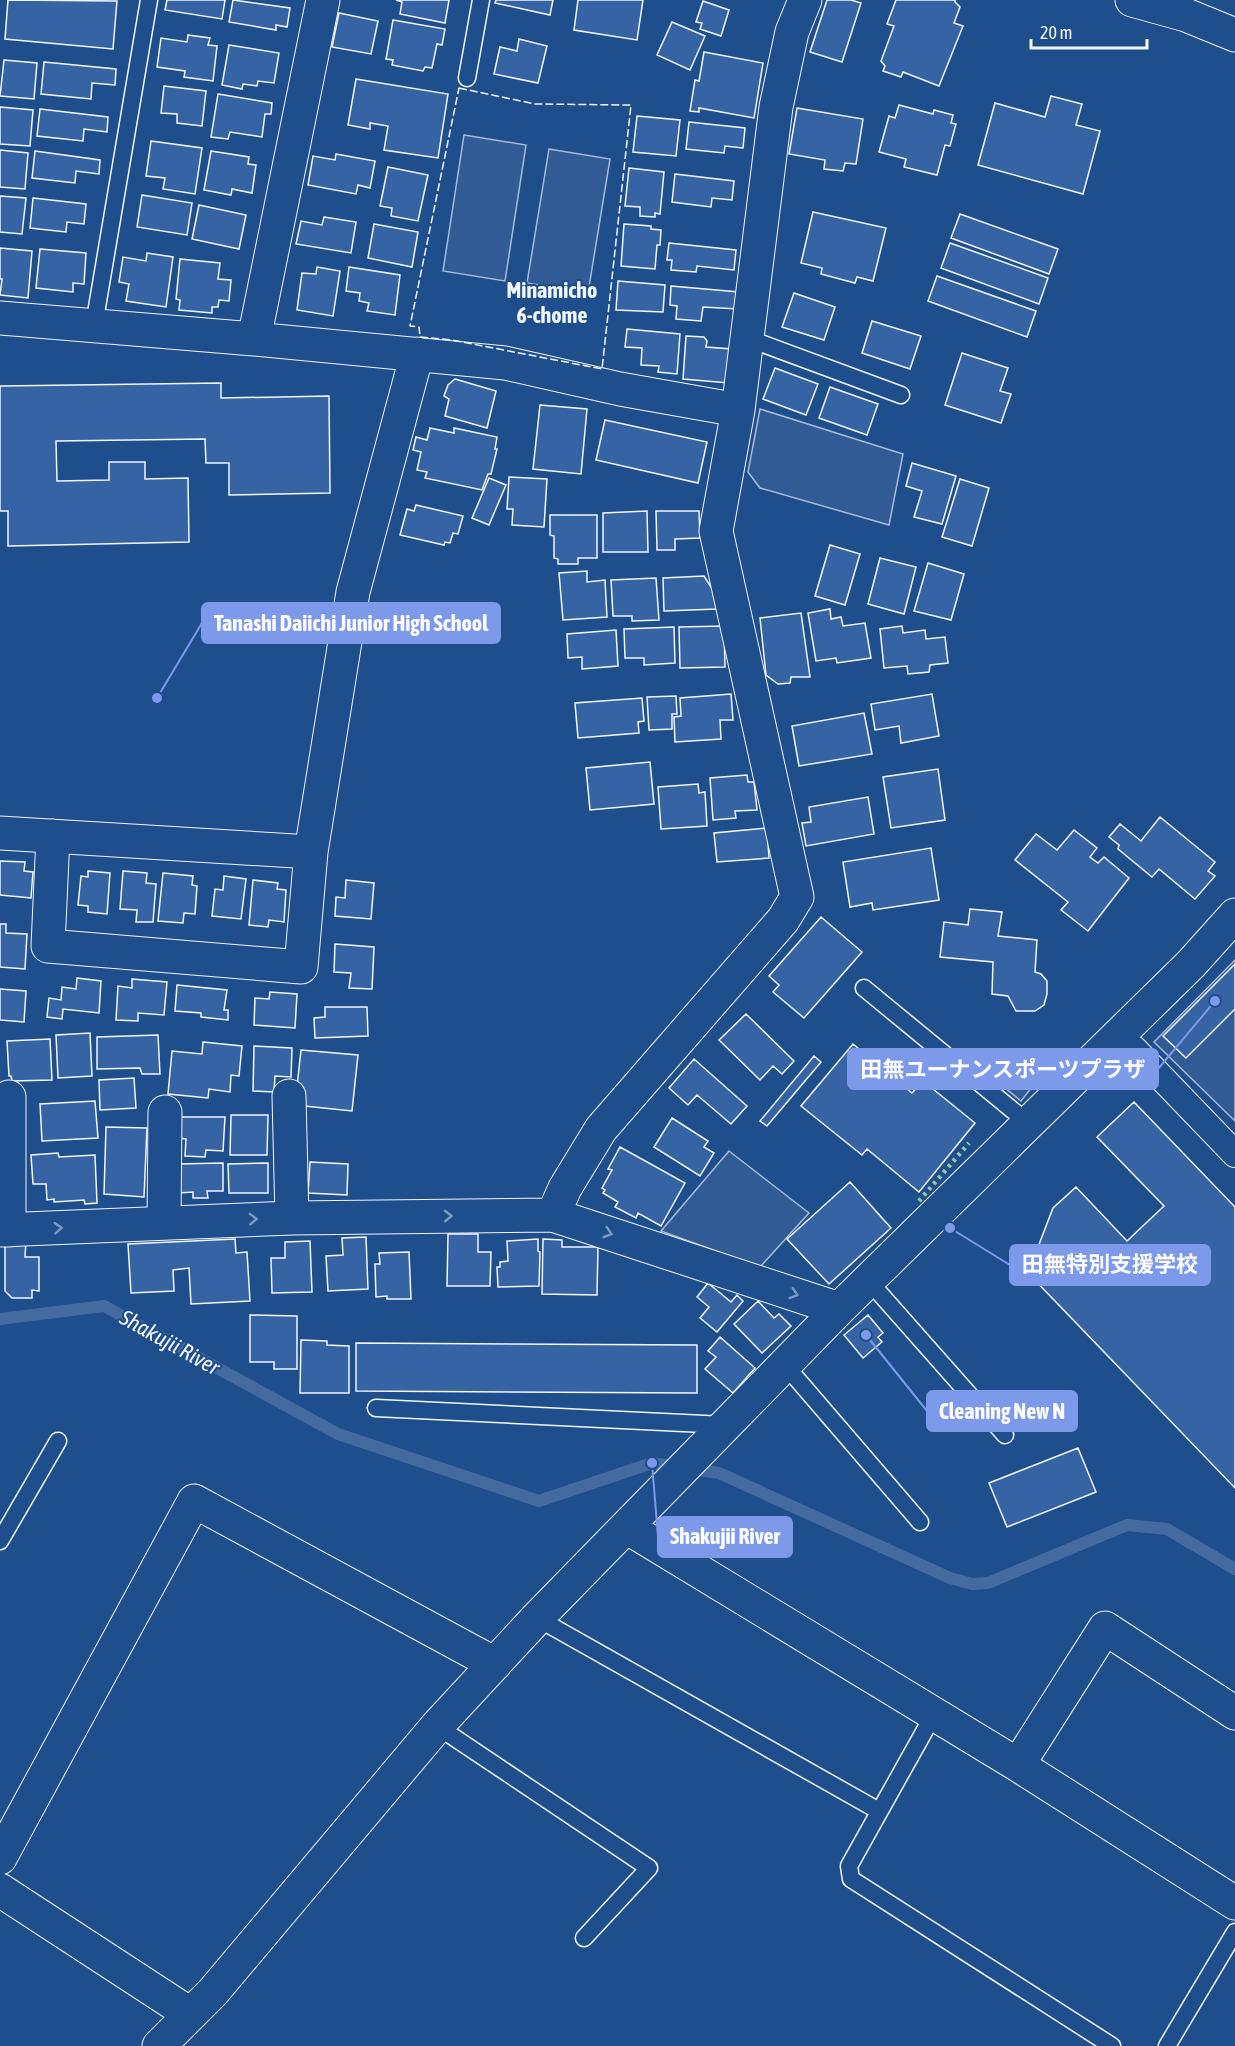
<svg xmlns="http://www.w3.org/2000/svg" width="1235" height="2046" font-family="'Asap Condensed','Noto Sans JP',sans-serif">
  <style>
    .built { fill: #305b95; stroke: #a8bbd7; stroke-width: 1.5 }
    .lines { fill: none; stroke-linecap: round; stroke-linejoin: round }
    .stream { stroke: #446ba0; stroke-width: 12 }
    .building { fill: #3563a3; stroke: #f2f6ff; stroke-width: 1.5 }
    .service-casing { stroke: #f2f6ff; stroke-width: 19 }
    .pedestrian-casing { stroke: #f2f6ff; stroke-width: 28 }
    .minor-casing { stroke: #f2f6ff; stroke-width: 35 }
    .tertiary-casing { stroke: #f2f6ff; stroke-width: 35 }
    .service { stroke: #1f4e8c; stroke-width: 16 }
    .pedestrian { stroke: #1f4e8c; stroke-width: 26 }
    .minor { stroke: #1f4e8c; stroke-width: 33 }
    .tertiary { stroke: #1f4e8c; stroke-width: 33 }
    .hedge { stroke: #97c8a6; stroke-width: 4.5; stroke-dasharray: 3 4.5; stroke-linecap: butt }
    .fence { stroke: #f2f6ff; stroke-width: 1.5; stroke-dasharray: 8 3; stroke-linecap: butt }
    .oneway { stroke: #7e9ac0 }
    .labels { text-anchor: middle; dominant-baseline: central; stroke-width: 4.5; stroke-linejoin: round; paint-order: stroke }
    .neighbourhood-label { font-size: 22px; font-weight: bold; fill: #f2f6ff; stroke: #1f4e8c }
    .water-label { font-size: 22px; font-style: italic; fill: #f2f6ff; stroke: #1f4e8c }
    .leader { fill: none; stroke: #7d9aea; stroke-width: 2 }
    .callout-dot { fill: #7d9aea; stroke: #1f4e8c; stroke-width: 2 }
    .callout { fill: #7d9aea; stroke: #7d9aea; stroke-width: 2 }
    .callout-label { font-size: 22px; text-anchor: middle; font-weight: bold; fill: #fff }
  </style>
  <rect width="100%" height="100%" fill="#1f4e8c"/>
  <path class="built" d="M 464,135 L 526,145 L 505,281 L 443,271 Z
    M 549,149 L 610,159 L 588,293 L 527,283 Z
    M 760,409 L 903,454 L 889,525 L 760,488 L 748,472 Z
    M 1235,960 L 1235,1121 L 1154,1042 Z
    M 997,1051 L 1036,1082 L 1021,1101 L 983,1070 Z
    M 729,1151 L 809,1213 L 760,1267 L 661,1231 Z"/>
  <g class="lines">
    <path class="stream" d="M 0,1319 L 104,1306 L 338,1434 L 539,1501 L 652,1463 L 719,1473 L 950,1578 L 972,1584 L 988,1583 L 1127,1525 L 1167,1529 L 1235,1569"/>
  </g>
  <path class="building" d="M 8,0 L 117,1 L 113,49 L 5,39 Z
    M 167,0 L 225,0 L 222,19 L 165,10 Z
    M 233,0 L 290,8 L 287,27 L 276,25 L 276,30 L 229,22 Z
    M 396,0 L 449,0 L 445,23 L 400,14 L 402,2 Z
    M 496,0 L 553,0 L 550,15 L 495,3 Z
    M 578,0 L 643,0 L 637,40 L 574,30 Z
    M 827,0 L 851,0 L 861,3 L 842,62 L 810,52 Z
    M 896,0 L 955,0 L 955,2 L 960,7 L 954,23 L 963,26 L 939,86 L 903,72 L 901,77 L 883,71 L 885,66 L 881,61 L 894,26 L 887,24 Z
    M 703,1 L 729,10 L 721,36 L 700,29 L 702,23 L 696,22 Z
    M 339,13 L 378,21 L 371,54 L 332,47 Z
    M 393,20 L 445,29 L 442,45 L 437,44 L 432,68 L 425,67 L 423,71 L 392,65 L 393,60 L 386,59 Z
    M 672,22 L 705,36 L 690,70 L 657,55 Z
    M 188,35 L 210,38 L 208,45 L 217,46 L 213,81 L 184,77 L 185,71 L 157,67 L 161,38 L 187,42 Z
    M 519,39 L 547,46 L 538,83 L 494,74 L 500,47 L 517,51 Z
    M 229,45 L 279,53 L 274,83 L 258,81 L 257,86 L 243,84 L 242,89 L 222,85 Z
    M 704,52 L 763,63 L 754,118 L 699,108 L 699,112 L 690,111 L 695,80 L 699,81 Z
    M 4,60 L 37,63 L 34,99 L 0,96 Z
    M 44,62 L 116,69 L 115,85 L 92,83 L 91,99 L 41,94 Z
    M 356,79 L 448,94 L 438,158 L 384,150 L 388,126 L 370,123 L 370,129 L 348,125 Z
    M 164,86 L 206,91 L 202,126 L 177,123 L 177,114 L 161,113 Z
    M 218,94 L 272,103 L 271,114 L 265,114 L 262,137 L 230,132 L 228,139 L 211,137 Z
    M 1051,96 L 1082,104 L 1076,125 L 1100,131 L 1083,194 L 978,165 L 995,103 L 1045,117 Z
    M 899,105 L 933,114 L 934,110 L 953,115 L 951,123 L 956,124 L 950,146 L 945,145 L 937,175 L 904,167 L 906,159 L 879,152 L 889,116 L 895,118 Z
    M 0,107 L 33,110 L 30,146 L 0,144 Z
    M 797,108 L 863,119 L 856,164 L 845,163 L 843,171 L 824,169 L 825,160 L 789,154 Z
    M 40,109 L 108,117 L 107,132 L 84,129 L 83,141 L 37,136 Z
    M 637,116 L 680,120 L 676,156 L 633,152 Z
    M 689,122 L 745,128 L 743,148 L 725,146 L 724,153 L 686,149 Z
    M 151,141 L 202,148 L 195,194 L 163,189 L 165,178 L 146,176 Z
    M 0,150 L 28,153 L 25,189 L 0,187 Z
    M 35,151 L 100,160 L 99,174 L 76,171 L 75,183 L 32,178 Z
    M 211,151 L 249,157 L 248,164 L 256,165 L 252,193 L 232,189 L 231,195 L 204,190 Z
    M 336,154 L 375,161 L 370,188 L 358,185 L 356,194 L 308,185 L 313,156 L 335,160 Z
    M 388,167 L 428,175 L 418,221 L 391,216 L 392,208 L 380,206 Z
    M 629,168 L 664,172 L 660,214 L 655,213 L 655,217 L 640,216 L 640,207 L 625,206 Z
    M 675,174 L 734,181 L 732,200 L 712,198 L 711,207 L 672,202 Z
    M 142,195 L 192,203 L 187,235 L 137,227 Z
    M 0,196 L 26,198 L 22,234 L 0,232 Z
    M 33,198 L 86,204 L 84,224 L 67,222 L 66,232 L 30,228 Z
    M 199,205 L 246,215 L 239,249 L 192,239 Z
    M 813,212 L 886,228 L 873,281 L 857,277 L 855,283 L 821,274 L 822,268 L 801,263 Z
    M 960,214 L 1058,249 L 1049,274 L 951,238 Z
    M 324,217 L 356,222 L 351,253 L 296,244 L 301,221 L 322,225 Z
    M 374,224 L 418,232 L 412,267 L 368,258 Z
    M 624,224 L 651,226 L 651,229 L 661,230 L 660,245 L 657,245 L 655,269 L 621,266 Z
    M 669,243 L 736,250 L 734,270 L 697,266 L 696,272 L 671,270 L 672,260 L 667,260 Z
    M 950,243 L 1048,278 L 1039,304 L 941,268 Z
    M 0,248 L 32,251 L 28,298 L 0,295 L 2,279 L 0,279 Z
    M 40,249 L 86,253 L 84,284 L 73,283 L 73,292 L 36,288 Z
    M 147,253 L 173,257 L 166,307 L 126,301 L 129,284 L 119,282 L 123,257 L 146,261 Z
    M 180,259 L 220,263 L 218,279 L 231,280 L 229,301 L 219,300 L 218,307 L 212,307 L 212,313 L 179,310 L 180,300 L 176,299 Z
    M 317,267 L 340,271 L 333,316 L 297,310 L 302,273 L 316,274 Z
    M 349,267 L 400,275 L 395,315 L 367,311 L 369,303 L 359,301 L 360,293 L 346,291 Z
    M 937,276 L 1036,311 L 1027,337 L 928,301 Z
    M 618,281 L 665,285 L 663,312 L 616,310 Z
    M 671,286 L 739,292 L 738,309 L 703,307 L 701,321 L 676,319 L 677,306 L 670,305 Z
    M 794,293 L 835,307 L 824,340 L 782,327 Z
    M 872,321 L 921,336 L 910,369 L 862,353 Z
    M 627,329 L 680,334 L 677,374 L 658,372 L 659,366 L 641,365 L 642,348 L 625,347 Z
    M 686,336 L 704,337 L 707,341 L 706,347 L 732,349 L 729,383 L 683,379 Z
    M 962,353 L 1008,368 L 1000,391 L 1011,394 L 1001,423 L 945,405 Z
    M 775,368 L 818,384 L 806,415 L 763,399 Z
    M 455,379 L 496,391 L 487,428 L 445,416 L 449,399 L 444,396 L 448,385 Z
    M 221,383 L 221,398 L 329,396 L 330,493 L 229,495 L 229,463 L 206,463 L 205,439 L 56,441 L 57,481 L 109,480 L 109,462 L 145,462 L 145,479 L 188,478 L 189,542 L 8,546 L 8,511 L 0,511 L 0,386 Z
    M 830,387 L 878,404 L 867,435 L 819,418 Z
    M 540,405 L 587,409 L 581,474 L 533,469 Z
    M 605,420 L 707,442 L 698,483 L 596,460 Z
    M 430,428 L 454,433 L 454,428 L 497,437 L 495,449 L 497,449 L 491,474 L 488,474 L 482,490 L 425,478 L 427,472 L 417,470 L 421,452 L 413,450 L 416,437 L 427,440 Z
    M 912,463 L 956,476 L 942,524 L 914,517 L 922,491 L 906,486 Z
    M 509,477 L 547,479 L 544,527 L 512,525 L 513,509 L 507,509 Z
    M 489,478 L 506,485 L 489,525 L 472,518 Z
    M 960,479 L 989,488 L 972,546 L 942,537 Z
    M 416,505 L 463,516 L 458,534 L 453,533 L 450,543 L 445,542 L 444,545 L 400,535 L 407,509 L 414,511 Z
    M 647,511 L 648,552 L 603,552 L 603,513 Z
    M 656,511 L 699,511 L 700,538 L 675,539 L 675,550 L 657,550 Z
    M 550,515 L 597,515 L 597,558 L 578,558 L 578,564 L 558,564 L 558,559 L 554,558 L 554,536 L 550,535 Z
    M 830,545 L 860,554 L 845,605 L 815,596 Z
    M 880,558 L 916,567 L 904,614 L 868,604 Z
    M 928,563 L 964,574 L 951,620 L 914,611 Z
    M 587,571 L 587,582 L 605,580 L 607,617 L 563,620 L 559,573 Z
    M 704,576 L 716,595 L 717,609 L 664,611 L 663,578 Z
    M 656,578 L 659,620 L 632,621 L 632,616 L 613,616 L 611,580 Z
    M 830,609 L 831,619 L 841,617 L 843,626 L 865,623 L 871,658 L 837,663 L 836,658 L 816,661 L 808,613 Z
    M 801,613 L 810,677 L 791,677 L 790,683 L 778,684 L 766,675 L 760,618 Z
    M 724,626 L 725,667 L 680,668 L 679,627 Z
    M 902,626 L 903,633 L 925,630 L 926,639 L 945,637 L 948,663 L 930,665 L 929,672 L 908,674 L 907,666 L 884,668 L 880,629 Z
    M 674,627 L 675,663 L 644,665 L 644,658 L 625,658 L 624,629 Z
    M 616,630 L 618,666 L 582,669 L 582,657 L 568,658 L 567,634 Z
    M 731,694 L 733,720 L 720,720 L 721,739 L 675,742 L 674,717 L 681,716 L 680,698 Z
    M 932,694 L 939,736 L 901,743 L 899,726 L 875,730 L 871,704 Z
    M 676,696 L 677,714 L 672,714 L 672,729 L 649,730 L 647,697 Z
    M 642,698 L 644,721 L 638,722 L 639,733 L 578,738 L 575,703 Z
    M 864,713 L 872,754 L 799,766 L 792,726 Z
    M 650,762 L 654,804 L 590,810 L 586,768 Z
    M 938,769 L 945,820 L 891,828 L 883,777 Z
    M 747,775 L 748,782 L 754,782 L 757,810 L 735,811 L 736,818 L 713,820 L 710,778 Z
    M 698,784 L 699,793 L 705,792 L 707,826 L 661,829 L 658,787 Z
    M 868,797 L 874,834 L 806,846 L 802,823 L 811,822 L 809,807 Z
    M 1160,817 L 1215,862 L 1208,871 L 1215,876 L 1195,899 L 1159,869 L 1152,877 L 1118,849 L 1119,845 L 1109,837 L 1120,824 L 1141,841 Z
    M 767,828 L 769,858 L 717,862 L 714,833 Z
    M 1074,830 L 1097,848 L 1090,857 L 1098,863 L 1104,857 L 1129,878 L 1088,931 L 1061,910 L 1068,902 L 1015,860 L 1036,834 L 1057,850 Z
    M 931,848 L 939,900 L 873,910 L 872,903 L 850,907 L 843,862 Z
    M 0,861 L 25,862 L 24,871 L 33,872 L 31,898 L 0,895 Z
    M 88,871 L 110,873 L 107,914 L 88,912 L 88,906 L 78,905 L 81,876 L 88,877 Z
    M 123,871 L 147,873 L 146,883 L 156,884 L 153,922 L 136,922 L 137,910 L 120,909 Z
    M 163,873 L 193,876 L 192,885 L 197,886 L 195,914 L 184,913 L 183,923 L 158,921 Z
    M 224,876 L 246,879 L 241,919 L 212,916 L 215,889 L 223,890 Z
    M 253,880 L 278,883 L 277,889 L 286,890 L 284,922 L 269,920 L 268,927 L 249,925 Z
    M 346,880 L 374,883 L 371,919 L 335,916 L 336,897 L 345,898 Z
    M 970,909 L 1002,912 L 998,936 L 1037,940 L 1035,972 L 1041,974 L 1047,981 L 1047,994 L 1044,1005 L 1035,1011 L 1016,1011 L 1008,996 L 992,994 L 993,962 L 940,957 L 944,922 L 968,925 Z
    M 821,917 L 862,952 L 804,1018 L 773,992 L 779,985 L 769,976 Z
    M 0,924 L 6,924 L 6,933 L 27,934 L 25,969 L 0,967 Z
    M 335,944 L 374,947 L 372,989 L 349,988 L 351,973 L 334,972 Z
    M 1235,964 L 1235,1009 L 1186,1058 L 1163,1036 Z
    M 77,978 L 101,981 L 99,1013 L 63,1009 L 62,1019 L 47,1017 L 49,998 L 61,1000 L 62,987 L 76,989 Z
    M 132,979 L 167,982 L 164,1015 L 138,1013 L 138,1021 L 116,1020 L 118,986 L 132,988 Z
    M 177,985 L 227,990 L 224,1010 L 228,1010 L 228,1020 L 201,1017 L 201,1013 L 175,1011 Z
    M 0,989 L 26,991 L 24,1022 L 0,1020 Z
    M 270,992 L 297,994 L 295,1028 L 254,1025 L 255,998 L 269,999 Z
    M 325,1007 L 367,1007 L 368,1036 L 315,1038 L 314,1018 L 325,1017 Z
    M 746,1014 L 794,1061 L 782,1074 L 773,1066 L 760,1080 L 719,1040 Z
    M 90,1033 L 92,1076 L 58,1078 L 56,1035 Z
    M 158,1035 L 160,1074 L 142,1074 L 140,1068 L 97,1069 L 97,1037 Z
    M 50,1039 L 52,1080 L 12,1081 L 11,1076 L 9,1076 L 7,1041 Z
    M 203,1042 L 242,1046 L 239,1076 L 231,1075 L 230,1092 L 209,1089 L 208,1098 L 168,1094 L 172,1051 L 202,1054 Z
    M 853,1044 L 912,1093 L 923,1081 L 975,1123 L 919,1192 L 867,1149 L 862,1155 L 801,1106 Z
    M 254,1046 L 292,1048 L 291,1077 L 275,1076 L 274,1092 L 253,1091 Z
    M 301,1050 L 358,1055 L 352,1111 L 295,1105 Z
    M 814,1056 L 821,1062 L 767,1126 L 760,1121 Z
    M 694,1059 L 747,1106 L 731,1124 L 697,1095 L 688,1105 L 669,1088 Z
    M 134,1078 L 136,1108 L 100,1110 L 99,1080 Z
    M 95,1101 L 98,1138 L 42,1141 L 40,1104 Z
    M 1134,1102 L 1235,1207 L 1235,1488 L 1028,1273 L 1053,1208 L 1076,1187 L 1127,1241 L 1164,1206 L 1097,1137 Z
    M 231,1115 L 268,1115 L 267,1155 L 230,1155 Z
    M 179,1117 L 225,1117 L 223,1151 L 206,1150 L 205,1157 L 185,1156 L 186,1139 L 179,1138 Z
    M 672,1118 L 708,1141 L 704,1147 L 714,1153 L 700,1176 L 654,1147 Z
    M 106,1127 L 147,1128 L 144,1197 L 104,1194 Z
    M 620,1147 L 685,1183 L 661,1226 L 638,1213 L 636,1218 L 615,1207 L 618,1202 L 603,1193 L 605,1190 L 602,1188 L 612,1170 L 608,1169 Z
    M 58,1153 L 59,1157 L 95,1155 L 97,1203 L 85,1204 L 84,1200 L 54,1202 L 54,1199 L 47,1200 L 46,1184 L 33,1184 L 31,1155 Z
    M 310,1162 L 348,1164 L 347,1195 L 308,1193 Z
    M 223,1163 L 223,1191 L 207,1191 L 208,1198 L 193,1198 L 193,1192 L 178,1193 L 178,1164 Z
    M 268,1163 L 268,1193 L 229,1193 L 228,1164 Z
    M 850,1182 L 891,1228 L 829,1284 L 787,1239 Z
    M 448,1234 L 478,1234 L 478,1252 L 491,1252 L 490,1286 L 447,1286 Z
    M 366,1237 L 368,1289 L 328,1291 L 326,1256 L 343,1255 L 342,1238 Z
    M 235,1239 L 236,1253 L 247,1252 L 250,1301 L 191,1304 L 189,1268 L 173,1270 L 174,1291 L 131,1293 L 128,1244 Z
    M 538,1239 L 538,1251 L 540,1252 L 539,1286 L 498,1287 L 497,1267 L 500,1267 L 500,1262 L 508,1261 L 507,1241 Z
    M 543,1239 L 562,1240 L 562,1247 L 598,1247 L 597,1295 L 542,1294 Z
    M 5,1241 L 26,1241 L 25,1257 L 39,1257 L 39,1291 L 32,1290 L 32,1298 L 12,1298 L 5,1291 Z
    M 310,1241 L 312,1292 L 272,1293 L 271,1258 L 285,1258 L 285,1242 Z
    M 409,1252 L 411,1299 L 387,1299 L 387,1296 L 376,1297 L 375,1264 L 380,1264 L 379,1253 Z
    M 708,1283 L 731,1302 L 737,1295 L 743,1301 L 717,1332 L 700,1318 L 709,1307 L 697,1297 Z
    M 758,1301 L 774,1318 L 779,1314 L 791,1326 L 762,1353 L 734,1324 Z
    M 250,1315 L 297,1316 L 297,1369 L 274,1369 L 274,1362 L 250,1362 Z
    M 868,1315 L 883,1333 L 878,1337 L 882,1342 L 863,1358 L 844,1335 Z
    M 720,1337 L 755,1368 L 733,1393 L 705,1369 L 716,1357 L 708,1351 Z
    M 301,1340 L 327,1341 L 327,1345 L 349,1346 L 349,1393 L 300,1393 Z
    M 356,1343 L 697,1345 L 697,1393 L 356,1391 Z
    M 1078,1448 L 1096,1492 L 1007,1527 L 989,1483 Z"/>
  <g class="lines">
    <defs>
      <path id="service" d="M 467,78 L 481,0
        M 94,325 L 149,0
        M 747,338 L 901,395
        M 864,988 L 1027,1122
        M 868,1280 L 1005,1435
        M 785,1365 L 920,1522
        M 376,1408 L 725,1425
        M 0,1541 L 58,1441
        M 537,1618 L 879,1811
        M 934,1714 L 849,1866 L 851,1879 L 1112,2046
        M 437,1726 L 649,1868 L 584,1938
        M 1167,2046 L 1235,1932"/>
      <path id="pedestrian" d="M 1134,1049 L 1235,1154"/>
      <path id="minor" d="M 0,318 L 254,339 L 505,363 L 620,389 L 738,410
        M 254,339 L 323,0
        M 0,833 L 311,852 L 353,592 L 417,354
        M 53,836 L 48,946 L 301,967 L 311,852
        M 289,1096 L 292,1218
        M 553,1215 L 565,1188 L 601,1129 L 783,920 L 797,897 L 716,531 L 738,410 L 776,107 L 792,32 L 805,0
        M 164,1223 L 165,1112
        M 0,1230 L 292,1218 L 553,1215 L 839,1309
        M 9,1230 L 9,1097
        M 628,1528 L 1018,1765 L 1235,1903
        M 1018,1765 L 1105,1628 L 1235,1713
        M 0,1858 L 194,1501 L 495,1664
        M 0,1890 L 190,2014
        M 159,2046 L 213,1992 L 437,1726 L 537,1618 L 839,1309 L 1191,964 L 1235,915"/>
      <path id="tertiary" d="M 1132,0 L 1186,15 L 1235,35"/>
    </defs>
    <use href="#service" class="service-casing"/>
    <use href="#pedestrian" class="pedestrian-casing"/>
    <use href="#minor" class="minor-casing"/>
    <use href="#tertiary" class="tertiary-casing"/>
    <use href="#service" class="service"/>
    <use href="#pedestrian" class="pedestrian"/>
    <use href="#minor" class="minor"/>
    <use href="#tertiary" class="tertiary"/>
    <path class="hedge" d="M 919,1201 L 969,1143"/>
    <path class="fence" d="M 459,88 L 535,104 L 631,105 L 602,369 L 452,340 L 420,337 L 419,327 L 410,326 Z"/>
  </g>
  <defs><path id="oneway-chevron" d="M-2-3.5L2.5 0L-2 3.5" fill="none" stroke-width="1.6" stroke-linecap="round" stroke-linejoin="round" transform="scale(1.5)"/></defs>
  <g class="oneway">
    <use href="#oneway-chevron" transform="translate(448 1216) rotate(-1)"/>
    <use href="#oneway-chevron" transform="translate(253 1219) rotate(-2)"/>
    <use href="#oneway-chevron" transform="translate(58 1228) rotate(-3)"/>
    <use href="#oneway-chevron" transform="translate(608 1233) rotate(18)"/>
    <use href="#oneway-chevron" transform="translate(794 1294) rotate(18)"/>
  </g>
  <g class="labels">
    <g class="neighbourhood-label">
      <text x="552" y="290">Minamicho<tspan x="552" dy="25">6-chome</tspan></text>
    </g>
    <g class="water-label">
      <text transform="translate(170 1342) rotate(29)">Shakujii River</text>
    </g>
  </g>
  <path class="leader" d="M157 698L202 623M1215 1001L1158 1069M950 1228L1010 1265M866 1335L927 1411M652 1463L658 1537"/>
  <g class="callout-dot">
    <circle cx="157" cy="698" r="6"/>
    <circle cx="1215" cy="1001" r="6"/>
    <circle cx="950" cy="1228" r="6"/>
    <circle cx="866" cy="1335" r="6"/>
    <circle cx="652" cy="1463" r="6"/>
  </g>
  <g class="callout">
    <rect x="202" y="603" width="298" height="40" rx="6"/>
    <rect x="848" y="1049" width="310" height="40" rx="6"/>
    <rect x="1010" y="1245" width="200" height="40" rx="6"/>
    <rect x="927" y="1391" width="150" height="40" rx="6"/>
    <rect x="658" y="1517" width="134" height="40" rx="6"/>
  </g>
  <g class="callout-label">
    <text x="351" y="631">Tanashi Daiichi Junior High School</text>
    <text x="1003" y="1077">田無ユーナンスポーツプラザ</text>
    <text x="1110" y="1272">田無特別支援学校</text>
    <text x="1002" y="1419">Cleaning New N</text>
    <text x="725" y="1544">Shakujii River</text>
  </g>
  <path d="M1031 39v9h116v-9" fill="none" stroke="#f2f6ff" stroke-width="3"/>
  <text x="1040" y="39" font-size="18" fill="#f2f6ff" stroke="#1f4e8c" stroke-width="4.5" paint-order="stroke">20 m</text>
</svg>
